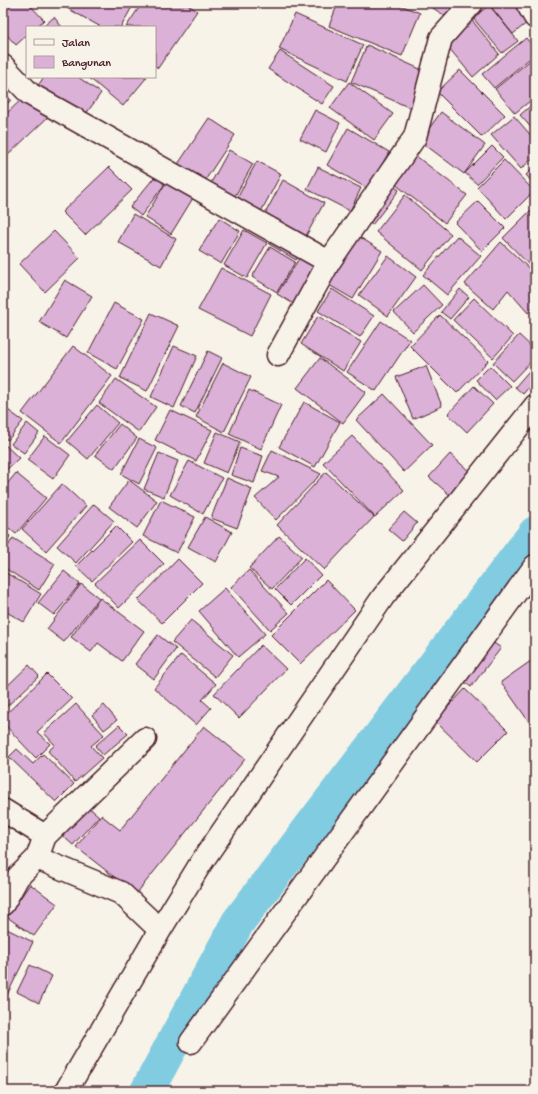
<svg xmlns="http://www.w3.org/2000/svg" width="538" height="1094" font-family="'Gochi Hand',sans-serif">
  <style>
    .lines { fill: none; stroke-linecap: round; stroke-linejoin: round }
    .canal { stroke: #82cce2; stroke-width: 34 }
    .building { fill: #dbb1d8; stroke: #4a1f2b }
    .minor-casing { stroke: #4a1f2b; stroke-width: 25 }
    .minor { stroke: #f7f3e8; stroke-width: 22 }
  </style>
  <rect width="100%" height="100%" fill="#f7f3e8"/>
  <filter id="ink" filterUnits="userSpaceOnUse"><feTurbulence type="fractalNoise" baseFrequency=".025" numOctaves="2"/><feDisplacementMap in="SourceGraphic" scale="8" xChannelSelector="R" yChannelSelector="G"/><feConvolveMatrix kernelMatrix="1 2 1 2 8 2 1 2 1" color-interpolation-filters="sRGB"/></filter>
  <g filter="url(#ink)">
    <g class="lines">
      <path class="canal" d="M 147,1091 L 238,922 L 535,533"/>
    </g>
    <path class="building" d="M 3,3 L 28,3 L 44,20 L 36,27 L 27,27 L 27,35 L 16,45 L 3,31 Z
      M 67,3 L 134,3 L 121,27 L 101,27 L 65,7 Z
      M 142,3 L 185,3 L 197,11 L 158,68 L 155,66 L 155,27 L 126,27 Z
      M 338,3 L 395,3 L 420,13 L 402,56 L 329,26 Z
      M 425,3 L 465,3 L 453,21 Z
      M 488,3 L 520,3 L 533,18 L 513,34 Z
      M 489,5 L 518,41 L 502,53 L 473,18 Z
      M 295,14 L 363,45 L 347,81 L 279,49 Z
      M 54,17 L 62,27 L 43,27 Z
      M 471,19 L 499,54 L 473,77 L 444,42 Z
      M 526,38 L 535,49 L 535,54 L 494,88 L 482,74 Z
      M 367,45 L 431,74 L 415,110 L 351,82 Z
      M 280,51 L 334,86 L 322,104 L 268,69 Z
      M 533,58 L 535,61 L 535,97 L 515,113 L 495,89 Z
      M 460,70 L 505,115 L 482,137 L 437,92 Z
      M 44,77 L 78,77 L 101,93 L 83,118 L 34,91 Z
      M 88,77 L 147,77 L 123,106 Z
      M 349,82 L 393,114 L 374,140 L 330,108 Z
      M 3,91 L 11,100 L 3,108 Z
      M 26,95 L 48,117 L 8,155 L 3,150 L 3,117 Z
      M 535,102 L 535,132 L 520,115 Z
      M 315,110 L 340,123 L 326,152 L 300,139 Z
      M 441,112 L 485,145 L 464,174 L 420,141 Z
      M 514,116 L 535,140 L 535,156 L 521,169 L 491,135 Z
      M 209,118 L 235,135 L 200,188 L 174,170 Z
      M 348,128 L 389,152 L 368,189 L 327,165 Z
      M 492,146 L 503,157 L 477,184 L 465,173 Z
      M 229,150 L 253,164 L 230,205 L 206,192 Z
      M 416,156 L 467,195 L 445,223 L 395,184 Z
      M 504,160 L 534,191 L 506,219 L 477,187 Z
      M 257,161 L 281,174 L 256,221 L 232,208 Z
      M 535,166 L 535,185 L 526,175 Z
      M 109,167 L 132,190 L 85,235 L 62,212 Z
      M 318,167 L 361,188 L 350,211 L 307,189 Z
      M 157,174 L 164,185 L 141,216 L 130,207 Z
      M 283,180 L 324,203 L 301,245 L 260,223 Z
      M 167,181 L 193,198 L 171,234 L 145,217 Z
      M 388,182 L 399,190 L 372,225 L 361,216 Z
      M 405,195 L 451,234 L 422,270 L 376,232 Z
      M 478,201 L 505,228 L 482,251 L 455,223 Z
      M 535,206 L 535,271 L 503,238 Z
      M 133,214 L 176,239 L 161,266 L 118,242 Z
      M 219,218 L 240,231 L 221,264 L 199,251 Z
      M 244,230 L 267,243 L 247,278 L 224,265 Z
      M 54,231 L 80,258 L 45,292 L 19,264 Z
      M 353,233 L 382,251 L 353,299 L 324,282 Z
      M 274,235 L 302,251 L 296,260 L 269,244 Z
      M 457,236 L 481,256 L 447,295 L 423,275 Z
      M 501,242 L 535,274 L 535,305 L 528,313 L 508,290 L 493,309 L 465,284 Z
      M 270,247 L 295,262 L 277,292 L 252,277 Z
      M 303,252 L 323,265 L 297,306 L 277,294 Z
      M 388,256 L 416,277 L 388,316 L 359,295 Z
      M 221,268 L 271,294 L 250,336 L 198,310 Z
      M 65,280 L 92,296 L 66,338 L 39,322 Z
      M 423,285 L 442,305 L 413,332 L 394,312 Z
      M 332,289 L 374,316 L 360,337 L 318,311 Z
      M 460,289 L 469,297 L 450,319 L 441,312 Z
      M 474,298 L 513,336 L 493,358 L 453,320 Z
      M 114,303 L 144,319 L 117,369 L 88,353 Z
      M 151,313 L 179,326 L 147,391 L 120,378 Z
      M 440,315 L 488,361 L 457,393 L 410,346 Z
      M 318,316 L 361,342 L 343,371 L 301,344 Z
      M 381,321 L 410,340 L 376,391 L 347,372 Z
      M 519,335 L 535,350 L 535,357 L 512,381 L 493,363 Z
      M 73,346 L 112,376 L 61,443 L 22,413 Z
      M 174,346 L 197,356 L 174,408 L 151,397 Z
      M 208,351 L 222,358 L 195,413 L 181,406 Z
      M 320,358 L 366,392 L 343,423 L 297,388 Z
      M 223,363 L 251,377 L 224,432 L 196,417 Z
      M 535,364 L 535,380 L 523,394 L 515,387 Z
      M 426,366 L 442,406 L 413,419 L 396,377 Z
      M 490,366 L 510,386 L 495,400 L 476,380 Z
      M 116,379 L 156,407 L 139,432 L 99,403 Z
      M 474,386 L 493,404 L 467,432 L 448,414 Z
      M 249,390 L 281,405 L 261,449 L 229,434 Z
      M 384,394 L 432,445 L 404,472 L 356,420 Z
      M 304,402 L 340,422 L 315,467 L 279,447 Z
      M 97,405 L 118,423 L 88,459 L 67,441 Z
      M 5,408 L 23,421 L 8,440 L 3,437 L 3,411 Z
      M 170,410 L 212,430 L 196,461 L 155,440 Z
      M 27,423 L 39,433 L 24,453 L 11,444 Z
      M 120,424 L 137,438 L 114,469 L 95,455 Z
      M 217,432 L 240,442 L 227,473 L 204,463 Z
      M 45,436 L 70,455 L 53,479 L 27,460 Z
      M 352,436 L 404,490 L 375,517 L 323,463 Z
      M 139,439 L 157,448 L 139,484 L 121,474 Z
      M 3,443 L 19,458 L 3,473 Z
      M 240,448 L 263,456 L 254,483 L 231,475 Z
      M 272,450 L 321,474 L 276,520 L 255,498 L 279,477 L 262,471 Z
      M 159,453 L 178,461 L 164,497 L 144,489 Z
      M 450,454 L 471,473 L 451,496 L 429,477 Z
      M 189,461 L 222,478 L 203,514 L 170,495 Z
      M 326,472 L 374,517 L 324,570 L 277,525 Z
      M 16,473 L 46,498 L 16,534 L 3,523 L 3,489 Z
      M 227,478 L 252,489 L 237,528 L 211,518 Z
      M 129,480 L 157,501 L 137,528 L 109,507 Z
      M 62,484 L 86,506 L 46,551 L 22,529 Z
      M 161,500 L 195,517 L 177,553 L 143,536 Z
      M 94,504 L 114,521 L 76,563 L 57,546 Z
      M 404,512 L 417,523 L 402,541 L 388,529 Z
      M 205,517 L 232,532 L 216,562 L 188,547 Z
      M 116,526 L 132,542 L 92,581 L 76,566 Z
      M 3,532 L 10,536 L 3,549 Z
      M 279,536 L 302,557 L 272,589 L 249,568 Z
      M 13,538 L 55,564 L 39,590 L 3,567 L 3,554 Z
      M 140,540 L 164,564 L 119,608 L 95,583 Z
      M 305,558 L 321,575 L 291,605 L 275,589 Z
      M 178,559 L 202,583 L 162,623 L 138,600 Z
      M 249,570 L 289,613 L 270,630 L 231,587 Z
      M 3,571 L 41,594 L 24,622 L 3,610 Z
      M 64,571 L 80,584 L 54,615 L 38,603 Z
      M 326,580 L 355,610 L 300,664 L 271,635 Z
      M 81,584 L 99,598 L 64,642 L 47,629 Z
      M 225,588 L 265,634 L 238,657 L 199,611 Z
      M 100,598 L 144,631 L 122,661 L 98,643 L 91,652 L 71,637 Z
      M 191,620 L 233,655 L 215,677 L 172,642 Z
      M 158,635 L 176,649 L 154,679 L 135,664 Z
      M 488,639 L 501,648 L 471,687 L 459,678 Z
      M 261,645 L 286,669 L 239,718 L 214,694 Z
      M 181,655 L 216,684 L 202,700 L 211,708 L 196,725 L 154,688 Z
      M 535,658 L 535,728 L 534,729 L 501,682 Z
      M 29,665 L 39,676 L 3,710 L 3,690 Z
      M 47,674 L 72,699 L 37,732 L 50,744 L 36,758 L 3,723 L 3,717 Z
      M 465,689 L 508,731 L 477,762 L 435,721 Z
      M 76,704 L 104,735 L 91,746 L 102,758 L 75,782 L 48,751 L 55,745 L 44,733 Z
      M 104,705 L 117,720 L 104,730 L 92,715 Z
      M 119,725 L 128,734 L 103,755 L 95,746 Z
      M 204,726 L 245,759 L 136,894 L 76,847 L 101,815 L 120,830 Z
      M 17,749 L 33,764 L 43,754 L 74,784 L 56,802 L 9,757 Z
      M 82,802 L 99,816 L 73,845 L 57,831 Z
      M 30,884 L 57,904 L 34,936 L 7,917 Z
      M 3,927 L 33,942 L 6,997 L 3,996 Z
      M 30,965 L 52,976 L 39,1003 L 17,992 Z"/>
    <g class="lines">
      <defs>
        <path id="minor" d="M 527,3 L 535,17
          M 3,66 L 30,94 L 329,262 L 415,137 L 441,38 L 472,3
          M 278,355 L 329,262
          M 3,810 L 45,836 L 37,858 L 121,893 L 160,930
          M 45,836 L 145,739
          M 3,904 L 18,877 L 37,858
          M 191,1042 L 535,566
          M 66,1091 L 160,930 L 201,863 L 383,597 L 535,406"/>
      </defs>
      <use href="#minor" class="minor-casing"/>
      <use href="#minor" class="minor"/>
    </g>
  </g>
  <rect width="538" height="1094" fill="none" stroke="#f7f3e8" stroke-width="16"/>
  <rect x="8" y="8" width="522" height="1078" fill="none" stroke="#4a1f2b" stroke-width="1.5" filter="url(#ink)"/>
  <rect x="26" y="26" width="130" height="52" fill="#f7f3e8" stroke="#b29e9c"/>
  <rect x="34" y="39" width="20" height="6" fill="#f7f3e8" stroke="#b29e9c"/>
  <text x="62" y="46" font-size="12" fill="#4a1f2b">Jalan</text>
  <rect x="34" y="56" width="20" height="12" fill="#dbb1d8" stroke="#b29e9c"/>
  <text x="62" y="66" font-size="12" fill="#4a1f2b">Bangunan</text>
</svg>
